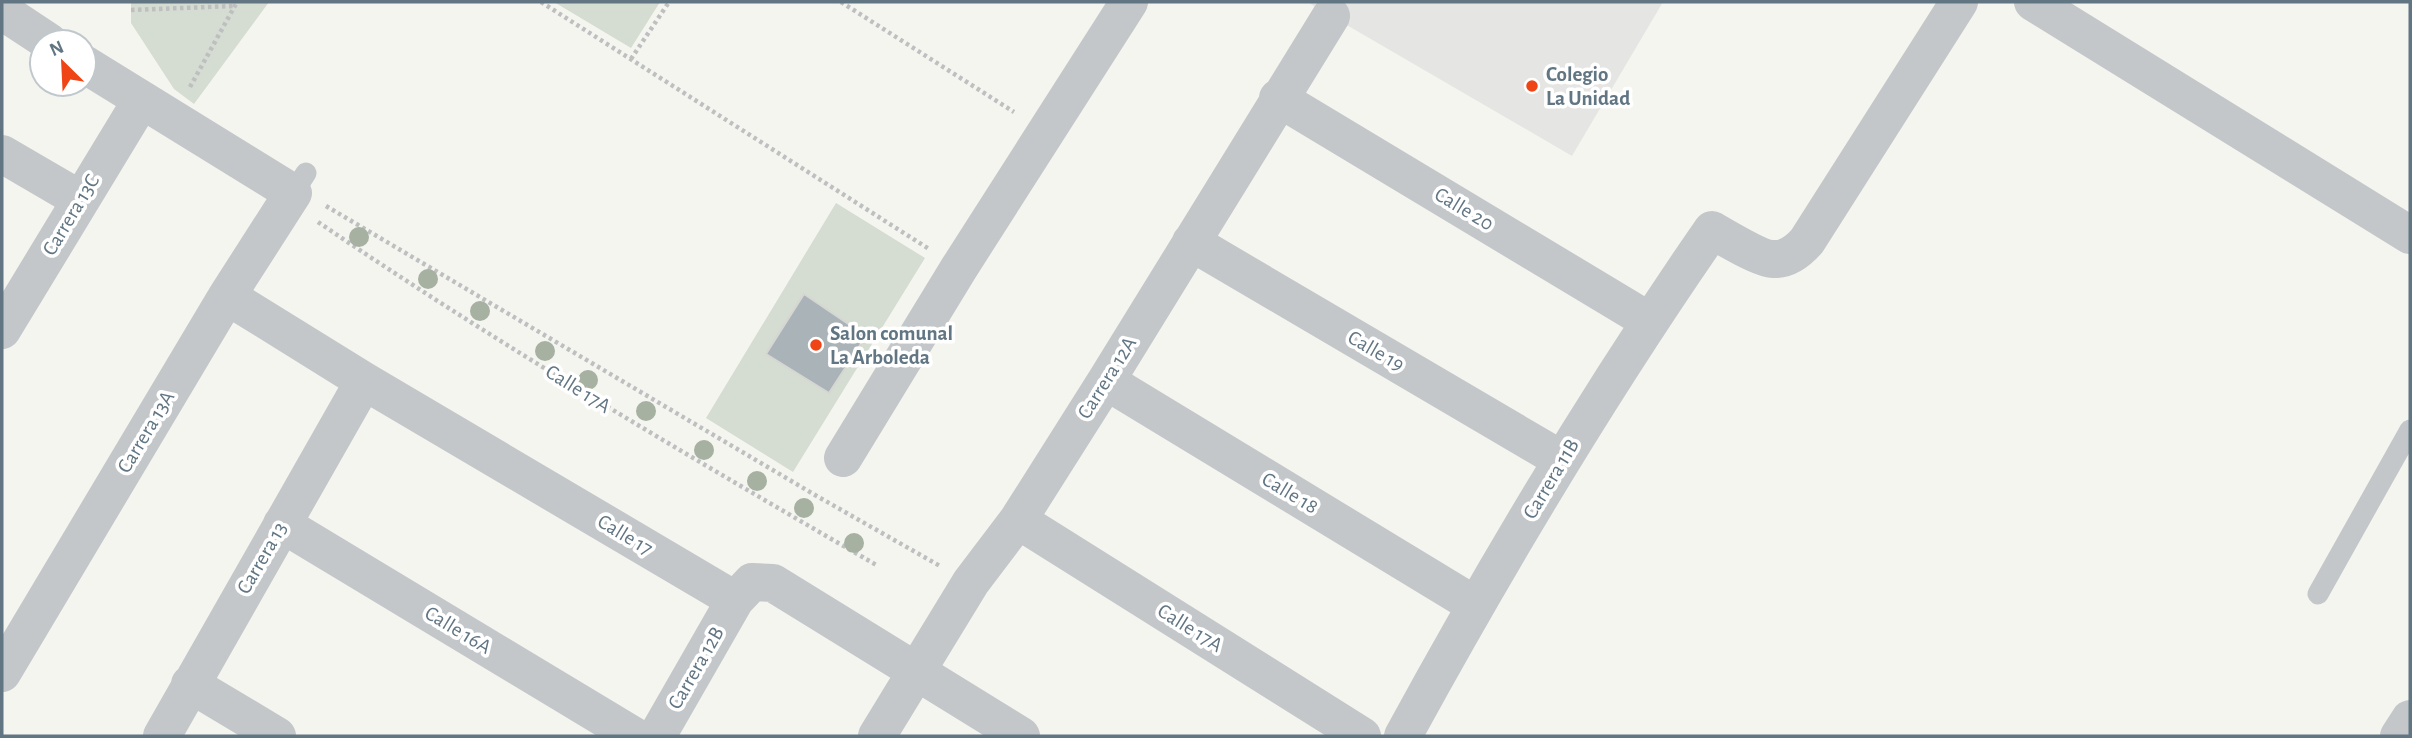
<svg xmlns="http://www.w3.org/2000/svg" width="2412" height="738" font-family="'Alegreya Sans',sans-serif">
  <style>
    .built { fill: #e5e6e4 }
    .green { fill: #d5dcd1 }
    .building { fill: #aab3b7; stroke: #d6d6d3; stroke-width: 2 }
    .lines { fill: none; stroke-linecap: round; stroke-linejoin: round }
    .path { stroke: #bdbfc1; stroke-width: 4.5; stroke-dasharray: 3.5 3.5; stroke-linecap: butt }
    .service { stroke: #c3c7ca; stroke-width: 21 }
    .minor { stroke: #c3c7ca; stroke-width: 38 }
    .tree { fill: #a6b1a1 }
    .poi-dot { fill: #ef4416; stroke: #fff; stroke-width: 2.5 }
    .labels { text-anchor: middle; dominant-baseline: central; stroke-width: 7; stroke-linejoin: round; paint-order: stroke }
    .poi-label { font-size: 21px; font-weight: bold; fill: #617583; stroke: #fff; text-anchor: start }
    .street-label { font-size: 21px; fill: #617583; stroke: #fff }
  </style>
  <rect width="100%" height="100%" fill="#f5f5f0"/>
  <path class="built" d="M 1307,2 L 1663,2 L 1572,156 Z"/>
  <path class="green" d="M 131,2 L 269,2 L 194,104 L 174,89 L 131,23 Z
    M 554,2 L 660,2 L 631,48 Z
    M 836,203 L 925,258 L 793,472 L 706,418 Z"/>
  <path class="building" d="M 804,294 L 866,336 L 829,393 L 766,354 Z"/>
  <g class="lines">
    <path class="path" d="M 541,2 L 929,249
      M 841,2 L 1014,112
      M 131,10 L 234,6
      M 631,59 L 669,2
      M 190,87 L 237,2
      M 326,206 L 815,495 L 940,566
      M 318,222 C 499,345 688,456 878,566"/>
    <path class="service" d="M 293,193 L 306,173
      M 2318,594 L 2410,430"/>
    <path class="minor" d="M 2033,2 L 2410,235
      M 2,11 L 49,42
      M 1278,98 L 1649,321
      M 2,154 L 81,200
      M 1191,242 L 1562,460
      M 227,296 L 364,381 L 735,600
      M 2,330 L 141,101
      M 1106,381 L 1475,605
      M 843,458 L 959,268 L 1129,2
      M 1018,520 L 1362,736
      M 282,524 L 634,736
      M 2,673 L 227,296 L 293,193 L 84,64
      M 190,684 L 277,736
      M 162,736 L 364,381
      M 657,736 L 735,600 L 752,582 L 773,583 L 1021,736
      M 877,736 L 971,582 L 1018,520 L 1106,381 L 1331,16
      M 1403,736 C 1498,562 1599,393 1712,230 C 1724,237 1761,259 1773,259 C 1787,260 1799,250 1807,241 L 1959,2
      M 2399,736 L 2410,719"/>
  </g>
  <g class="tree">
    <circle cx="359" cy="237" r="10"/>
    <circle cx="428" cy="279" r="10"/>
    <circle cx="480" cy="311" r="10"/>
    <circle cx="545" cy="351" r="10"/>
    <circle cx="588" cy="380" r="10"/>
    <circle cx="646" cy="411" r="10"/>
    <circle cx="704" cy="450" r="10"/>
    <circle cx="757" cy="481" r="10"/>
    <circle cx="804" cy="508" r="10"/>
    <circle cx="854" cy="543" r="10"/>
  </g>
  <g class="poi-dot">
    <circle cx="1532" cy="86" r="7"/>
    <circle cx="816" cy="345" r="7"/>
  </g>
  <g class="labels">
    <g class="poi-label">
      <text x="1546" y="74">Colegio<tspan x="1546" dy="24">La Unidad</tspan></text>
      <text x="830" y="333">Salon comunal<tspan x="830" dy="24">La Arboleda</tspan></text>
    </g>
    <g class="street-label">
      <text transform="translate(1464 209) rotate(31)">Calle 20</text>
      <text transform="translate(71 215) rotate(-59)">Carrera 13C</text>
      <text transform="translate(1376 351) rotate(30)">Calle 19</text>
      <text transform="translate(1107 378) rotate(-58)">Carrera 12A</text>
      <text transform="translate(578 389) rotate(32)">Calle 17A</text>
      <text transform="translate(146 432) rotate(-59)">Carrera 13A</text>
      <text transform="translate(1551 479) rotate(-59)">Carrera 11B</text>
      <text transform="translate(1290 493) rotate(31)">Calle 18</text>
      <text transform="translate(625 535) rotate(31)">Calle 17</text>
      <text transform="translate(262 558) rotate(-60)">Carrera 13</text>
      <text transform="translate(1190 628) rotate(32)">Calle 17A</text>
      <text transform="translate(458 630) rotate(31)">Calle 16A</text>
      <text transform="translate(696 668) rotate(-60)">Carrera 12B</text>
    </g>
  </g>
  <rect width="2412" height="738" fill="none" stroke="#617583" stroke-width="7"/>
  <g transform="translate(63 63) rotate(336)"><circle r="33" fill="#ffffff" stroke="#c0c8cd" stroke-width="2"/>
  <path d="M0-5L12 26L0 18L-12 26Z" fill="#ef4416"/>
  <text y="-10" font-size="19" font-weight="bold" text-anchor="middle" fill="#617583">N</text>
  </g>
</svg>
